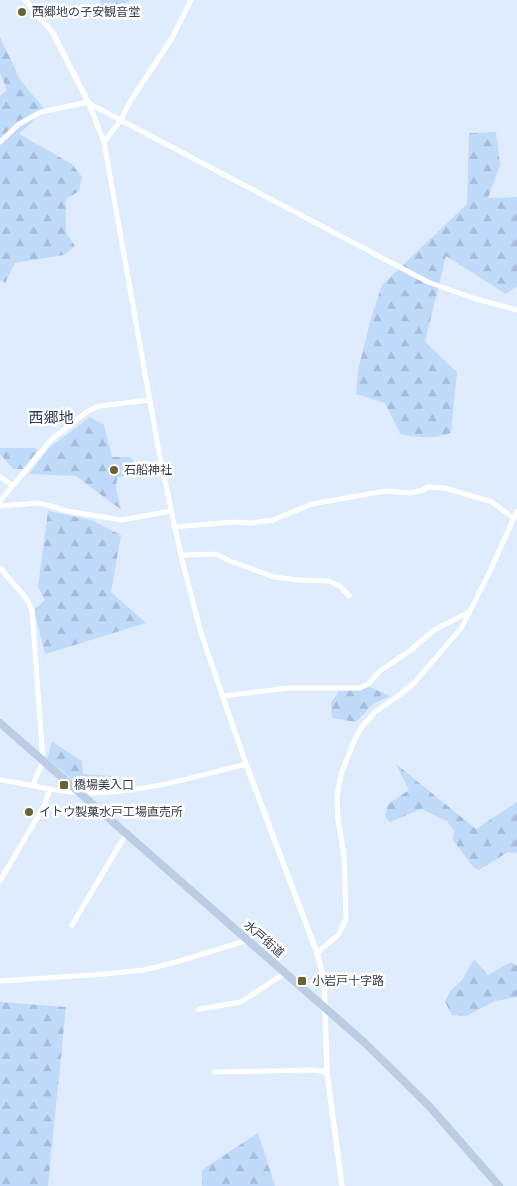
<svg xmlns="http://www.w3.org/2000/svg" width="517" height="1186" font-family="'Fira Sans Condensed','Noto Sans JP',sans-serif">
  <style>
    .forest { fill: url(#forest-firs) }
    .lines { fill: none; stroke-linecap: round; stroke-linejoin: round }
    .minor { stroke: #fff; stroke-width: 5 }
    .tertiary { stroke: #fff; stroke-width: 5.5 }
    .trunk { stroke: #bbcde4; stroke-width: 8 }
    .poi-dot { fill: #6a622f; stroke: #fff; stroke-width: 2 }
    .labels { text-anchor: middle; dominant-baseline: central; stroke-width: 5; stroke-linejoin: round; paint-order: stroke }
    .poi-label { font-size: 12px; fill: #343d49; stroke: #fff; text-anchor: start }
    .street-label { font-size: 12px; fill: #343d49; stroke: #fff }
    .quarter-label { font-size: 15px; fill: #2c3f56; stroke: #fff }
  </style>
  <defs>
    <pattern id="forest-firs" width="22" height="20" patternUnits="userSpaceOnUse" patternTransform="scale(1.25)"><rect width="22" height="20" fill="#c0dafa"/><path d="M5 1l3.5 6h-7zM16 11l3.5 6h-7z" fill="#a6bcd8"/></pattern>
  </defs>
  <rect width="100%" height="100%" fill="#deecfd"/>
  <path class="forest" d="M 100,0 L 131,0 L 103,16 Z
    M 0,37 L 21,81 L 47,112 L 35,119 L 19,134 L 72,164 L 82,177 L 79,191 L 66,199 L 66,232 L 75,246 L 64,255 L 15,263 L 5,283 L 0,280 L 0,96 L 7,90 L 0,73 Z
    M 496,132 L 500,165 L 488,198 L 517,197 L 517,286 L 506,294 L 446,256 L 425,342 L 457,372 L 451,433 C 435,439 417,438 400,434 L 385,403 L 356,394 L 358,370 L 372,315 L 382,285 L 467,204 L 469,133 Z
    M 90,417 L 104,425 L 112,457 L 131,457 L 140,475 L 117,477 L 116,488 L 121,509 L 113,504 L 76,476 L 29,474 L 49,448 Z
    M 0,448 L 34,448 L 38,450 L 23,469 L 13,469 L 0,454 Z
    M 48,511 L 91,520 L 121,535 L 111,592 L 146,623 L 45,654 L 34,610 L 45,600 L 38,587 Z
    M 370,687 L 390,696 L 373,704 L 356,722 L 332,718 L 331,703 L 339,691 Z
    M 52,742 L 82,761 L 83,774 L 111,776 L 116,787 L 83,788 L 47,759 Z
    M 396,764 L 476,829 L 517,802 L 517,853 L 508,852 L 479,870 L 474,868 L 453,840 L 454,831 L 447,821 L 421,809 L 390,822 L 385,817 L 388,804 L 409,790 Z
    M 474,959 L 488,975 L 511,962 L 517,966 L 517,997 L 495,1001 L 466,1016 L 452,1015 L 445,1002 L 450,991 L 462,980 Z
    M 0,1002 L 66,1007 L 48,1186 L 0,1186 Z
    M 258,1133 L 275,1186 L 202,1186 L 202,1170 Z"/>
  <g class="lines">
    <path class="minor" d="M 90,104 L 428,282 L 473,298 L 517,310
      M 0,142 L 19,124 L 41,112 L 88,102
      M 104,142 L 121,120 L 129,103 L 172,38 L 191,0
      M 0,477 L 12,485
      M 0,501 L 52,439 L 88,411 L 100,406 L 150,400
      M 0,506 L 38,503 L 51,506 L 67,511 L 122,520 L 171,511
      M 174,527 L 233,522 L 251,523 L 273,520 L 312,504 L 385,491 L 411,493 L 423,490 L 428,487 L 445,488 L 492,502 L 513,518
      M 181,555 L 216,554 L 230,561 L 274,577 L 299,580 L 329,581 L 340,586 L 349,596
      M 0,568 L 26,598 L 32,610 L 43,761 L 33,785
      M 223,696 L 288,688 L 360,688 L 368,684 L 380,671 L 411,650 L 434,630 L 469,612
      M 0,780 C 29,784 58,793 88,793 C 141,793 195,777 246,764 L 201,633 L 182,560 L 160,458 L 104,142 L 89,104
      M 0,881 L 44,806 L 50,789
      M 72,925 L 126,834
      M 317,953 L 339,934 L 346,919 L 344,855 L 338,820 L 337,796 L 341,774 L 354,741 L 361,728 L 374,713 L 402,693 L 415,682 L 462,627 L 491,569 L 517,511
      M 0,981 L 104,974 L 144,970 L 180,961 L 248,940
      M 199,1009 L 241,1002 L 285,973
      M 215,1072 L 315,1070 L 327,1072"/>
    <path class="tertiary" d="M 25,0 L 53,33 L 89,104
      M 246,764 L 317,953 L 324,981 L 327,1072 L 342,1186"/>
    <path class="trunk" d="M 0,723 L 365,1043 L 429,1106 L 499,1186"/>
  </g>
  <g class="poi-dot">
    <circle cx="22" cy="12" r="5"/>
    <circle cx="114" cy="470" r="5"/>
    <rect x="59" y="780" width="10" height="10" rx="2.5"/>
    <circle cx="29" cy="812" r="5"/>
    <rect x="297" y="976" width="10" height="10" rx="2.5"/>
  </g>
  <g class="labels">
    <g class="poi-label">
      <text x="32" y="12">西郷地の子安観音堂</text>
      <text x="124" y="470">石船神社</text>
      <text x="74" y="785">橋場美入口</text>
      <text x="39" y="812">イトウ製菓水戸工場直売所</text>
      <text x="312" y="981">小岩戸十字路</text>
    </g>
    <g class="street-label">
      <text transform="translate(264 939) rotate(41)">水戸街道</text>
    </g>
    <g class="quarter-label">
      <text x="51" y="418">西郷地</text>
    </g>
  </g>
</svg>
